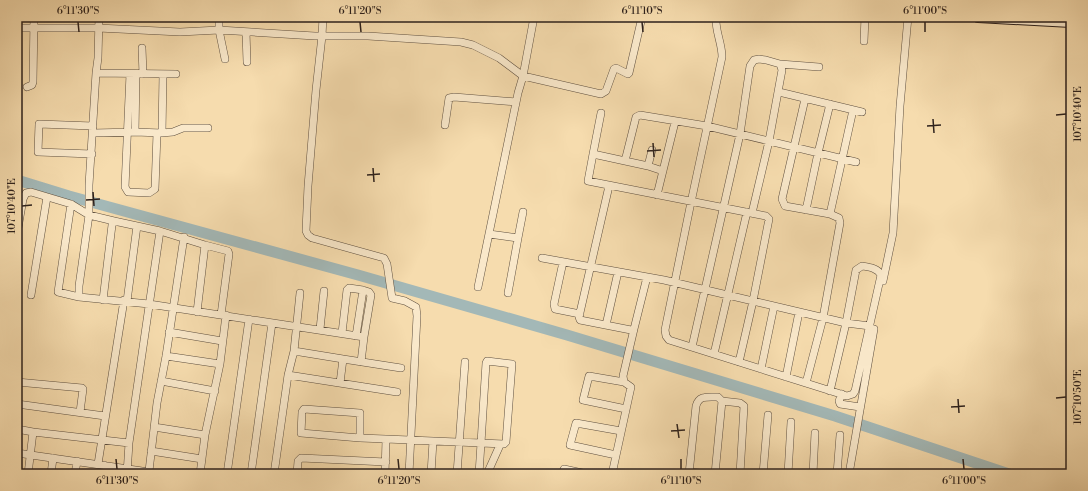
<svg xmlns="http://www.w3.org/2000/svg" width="1088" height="491" font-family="'Libre Bodoni',serif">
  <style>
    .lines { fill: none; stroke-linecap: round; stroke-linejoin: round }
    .river { stroke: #a3b8b7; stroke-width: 11 }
    .minor-casing { stroke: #5f5040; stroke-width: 8 }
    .secondary-casing { stroke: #2d211c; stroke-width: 12 }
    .minor { stroke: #f9e8ca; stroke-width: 7 }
    .secondary { stroke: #f9e8ca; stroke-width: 10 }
    .ticks { fill: none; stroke: #2d211c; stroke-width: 1.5 }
    .neatline { fill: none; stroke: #2d211c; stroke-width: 1.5 }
    .ticks-label { font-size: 10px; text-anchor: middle; fill: #2d211c }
  </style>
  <rect width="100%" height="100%" fill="#f6dcae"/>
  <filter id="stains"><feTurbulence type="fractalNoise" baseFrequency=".005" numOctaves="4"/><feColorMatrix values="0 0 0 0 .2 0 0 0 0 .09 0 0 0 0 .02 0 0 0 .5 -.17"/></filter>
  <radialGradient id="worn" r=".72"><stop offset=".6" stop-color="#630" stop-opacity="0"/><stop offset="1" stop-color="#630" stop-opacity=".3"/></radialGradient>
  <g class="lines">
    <path class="river" d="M 17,180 L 69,196 L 358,275 L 567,335 L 835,416 L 1009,474"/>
    <defs>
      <path id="minor" d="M 99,17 L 98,58 L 96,73 L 89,185 L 89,215 L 79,286 L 79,297 L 149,304 L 364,337
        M 219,17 L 219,30 L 225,59
        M 323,17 L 322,36 L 316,90 L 308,186 L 306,231 L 308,235 L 312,238 L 384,258 L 387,264 L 392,298 L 405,301 L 416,307 L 417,316 L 409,474
        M 716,17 C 715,31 722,43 722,57 L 690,207 L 665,330 L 666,336 L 669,340 L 847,396 L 853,394 L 855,391 L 881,275 C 878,268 869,267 862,266 L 856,270 L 846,323 L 830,391
        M 17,28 L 98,28 L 180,32 L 219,30 L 315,36 L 368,36 L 461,42 L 473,45 L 499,58 L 523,76 L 601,94 L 606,91 L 614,69 L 616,68 L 628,74 L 629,73 L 642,17
        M 246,32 L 247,62
        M 864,41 L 865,17
        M 142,48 L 143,74
        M 780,64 L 819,67
        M 96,73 L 176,74
        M 130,74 L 125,187 L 128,192 L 149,193 L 155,189 L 157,133
        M 27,87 L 32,85 L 33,82 L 34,17
        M 779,92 L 862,112
        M 805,99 L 782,199 L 785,206 L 830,214 L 839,218 L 840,223 L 823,318 L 806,383
        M 445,125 L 449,98 L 454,97 L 516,102
        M 135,132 L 136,74
        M 93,133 L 135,132 L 162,133 L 173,132 L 183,128 L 208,128
        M 162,133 L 163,74
        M 92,154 L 38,152 L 39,124 L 93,126
        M 593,154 L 601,113
        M 625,161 L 636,117 L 640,115 L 707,126 L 856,162
        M 648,166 L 652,150
        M 663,171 L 648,166 L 593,154 L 588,181 L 766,216 L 769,219 L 753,301 L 739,362
        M 609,186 L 579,317 L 580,320 L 631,330 L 634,329 L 647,277
        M 657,195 L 675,122
        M 71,204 L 58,292 L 79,297
        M 806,210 L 818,153 L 830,104
        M 830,214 L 853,110
        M 17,234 L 23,199 L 26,193 L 31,192 L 71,204 L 89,215 L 114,221
        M 489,234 L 518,238 L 508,293
        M 518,238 L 523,212
        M 205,245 L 228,251 L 229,254 L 221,315
        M 542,258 L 664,280 L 846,323 L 870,326
        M 563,262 L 554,304 L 555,309 L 580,314
        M 883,281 L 893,233 L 900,106 L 908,17
        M 478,287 L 518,93 L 523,76 L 534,17
        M 31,295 L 47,197
        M 103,300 L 112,225 L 114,221 L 160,231 L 205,245 L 197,312
        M 127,301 L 137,226
        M 606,325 L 618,272
        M 320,329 L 324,291
        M 169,332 L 222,341
        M 342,333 L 347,290 L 349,288 L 363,290 L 356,336
        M 692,347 L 740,134 L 750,66 L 754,60 L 759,59 L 766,60 L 780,64 L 782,70 L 769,141 L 752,213
        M 294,351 L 343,359
        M 714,354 L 747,212
        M 166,356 L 220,364
        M 487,361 L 512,364 L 506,442 L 504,444 L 481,443 L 486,363 Z
        M 361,362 L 364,337 L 371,295 L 369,292 L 363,290
        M 761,369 L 774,306
        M 288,375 L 397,392
        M 786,377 L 799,312
        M 161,381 L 215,391
        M 17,382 L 82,388 L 83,389 L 80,412
        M 624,382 L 589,376 L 583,400 L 626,409
        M 340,383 L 343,359 L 401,368
        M 842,394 L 839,401 L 840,404 L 860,407
        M 722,401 L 740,403 L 744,406 L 740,474
        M 17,404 L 105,416
        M 154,427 L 205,435
        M 17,429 L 33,432
        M 360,438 L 360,413 L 304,409 L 302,412 L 301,433 L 360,438 L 386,439
        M 151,451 L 202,459
        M 17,453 L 163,474
        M 616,455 L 570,445 L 576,423 L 621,431
        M 98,464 L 124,300
        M 149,471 L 157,403 L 166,356 L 184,237
        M 689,472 L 711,474
        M 28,474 L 33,432 L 129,443
        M 51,474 L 53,458
        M 75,474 L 77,461
        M 103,474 L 104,465
        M 127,474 L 129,443 L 160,231
        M 200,474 L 205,435 L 220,364 L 226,315
        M 227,474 L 249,319
        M 251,474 L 272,323
        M 274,474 L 288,375 L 294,351 L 300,293
        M 297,474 L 298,461 L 301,458 L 386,462
        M 385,474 L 386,439 L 481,443 L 479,474
        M 431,474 L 433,441
        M 457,474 L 465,362
        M 487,474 L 500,445
        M 562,474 L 564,469 L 587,474
        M 612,474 L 631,387 L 624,382 L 623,376 L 634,329
        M 689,474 L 696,406 C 699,395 708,397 718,397 L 722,401 L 715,474
        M 763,474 L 768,415
        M 788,474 L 791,422
        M 813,474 L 815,433
        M 837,474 L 840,435
        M 849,474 L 874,329"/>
      <path id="secondary" d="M 978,17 L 1071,22"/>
    </defs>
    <use href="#minor" class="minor-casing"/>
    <use href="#secondary" class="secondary-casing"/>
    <use href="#minor" class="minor"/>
    <use href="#secondary" class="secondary"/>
  </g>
  <path class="ticks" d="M 78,22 L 79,32M 360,22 L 361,32M 642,22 L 643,32M 925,22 L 925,32M 1056,115 L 1066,114M 933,119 L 934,133M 927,126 L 941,125M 653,143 L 654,157M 647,151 L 661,150M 373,168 L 374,182M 367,175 L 380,174M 93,192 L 94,206M 86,200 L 100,199M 22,206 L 32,205M 1056,398 L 1066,397M 958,399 L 959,413M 951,407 L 965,406M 677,424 L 679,438M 671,431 L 685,430M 116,459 L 117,469M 398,459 L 399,469M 681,459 L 681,469M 963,459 L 964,469"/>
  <rect width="1088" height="491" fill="none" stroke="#f6dcae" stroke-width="44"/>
  <rect x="22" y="22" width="1044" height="447" class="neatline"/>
  <g class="ticks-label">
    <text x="78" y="14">6°11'30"S</text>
    <text x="360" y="14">6°11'20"S</text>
    <text x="642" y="14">6°11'10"S</text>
    <text x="925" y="14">6°11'00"S</text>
    <text transform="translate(1077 114) rotate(-90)" y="4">107°10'40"E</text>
    <text transform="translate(11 206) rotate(-90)" y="4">107°10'40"E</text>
    <text transform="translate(1077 397) rotate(-90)" y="4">107°10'50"E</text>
    <text x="117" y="484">6°11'30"S</text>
    <text x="399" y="484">6°11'20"S</text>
    <text x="681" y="484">6°11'10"S</text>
    <text x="964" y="484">6°11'00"S</text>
  </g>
  <rect width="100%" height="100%" filter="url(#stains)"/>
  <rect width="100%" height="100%" fill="url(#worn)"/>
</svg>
